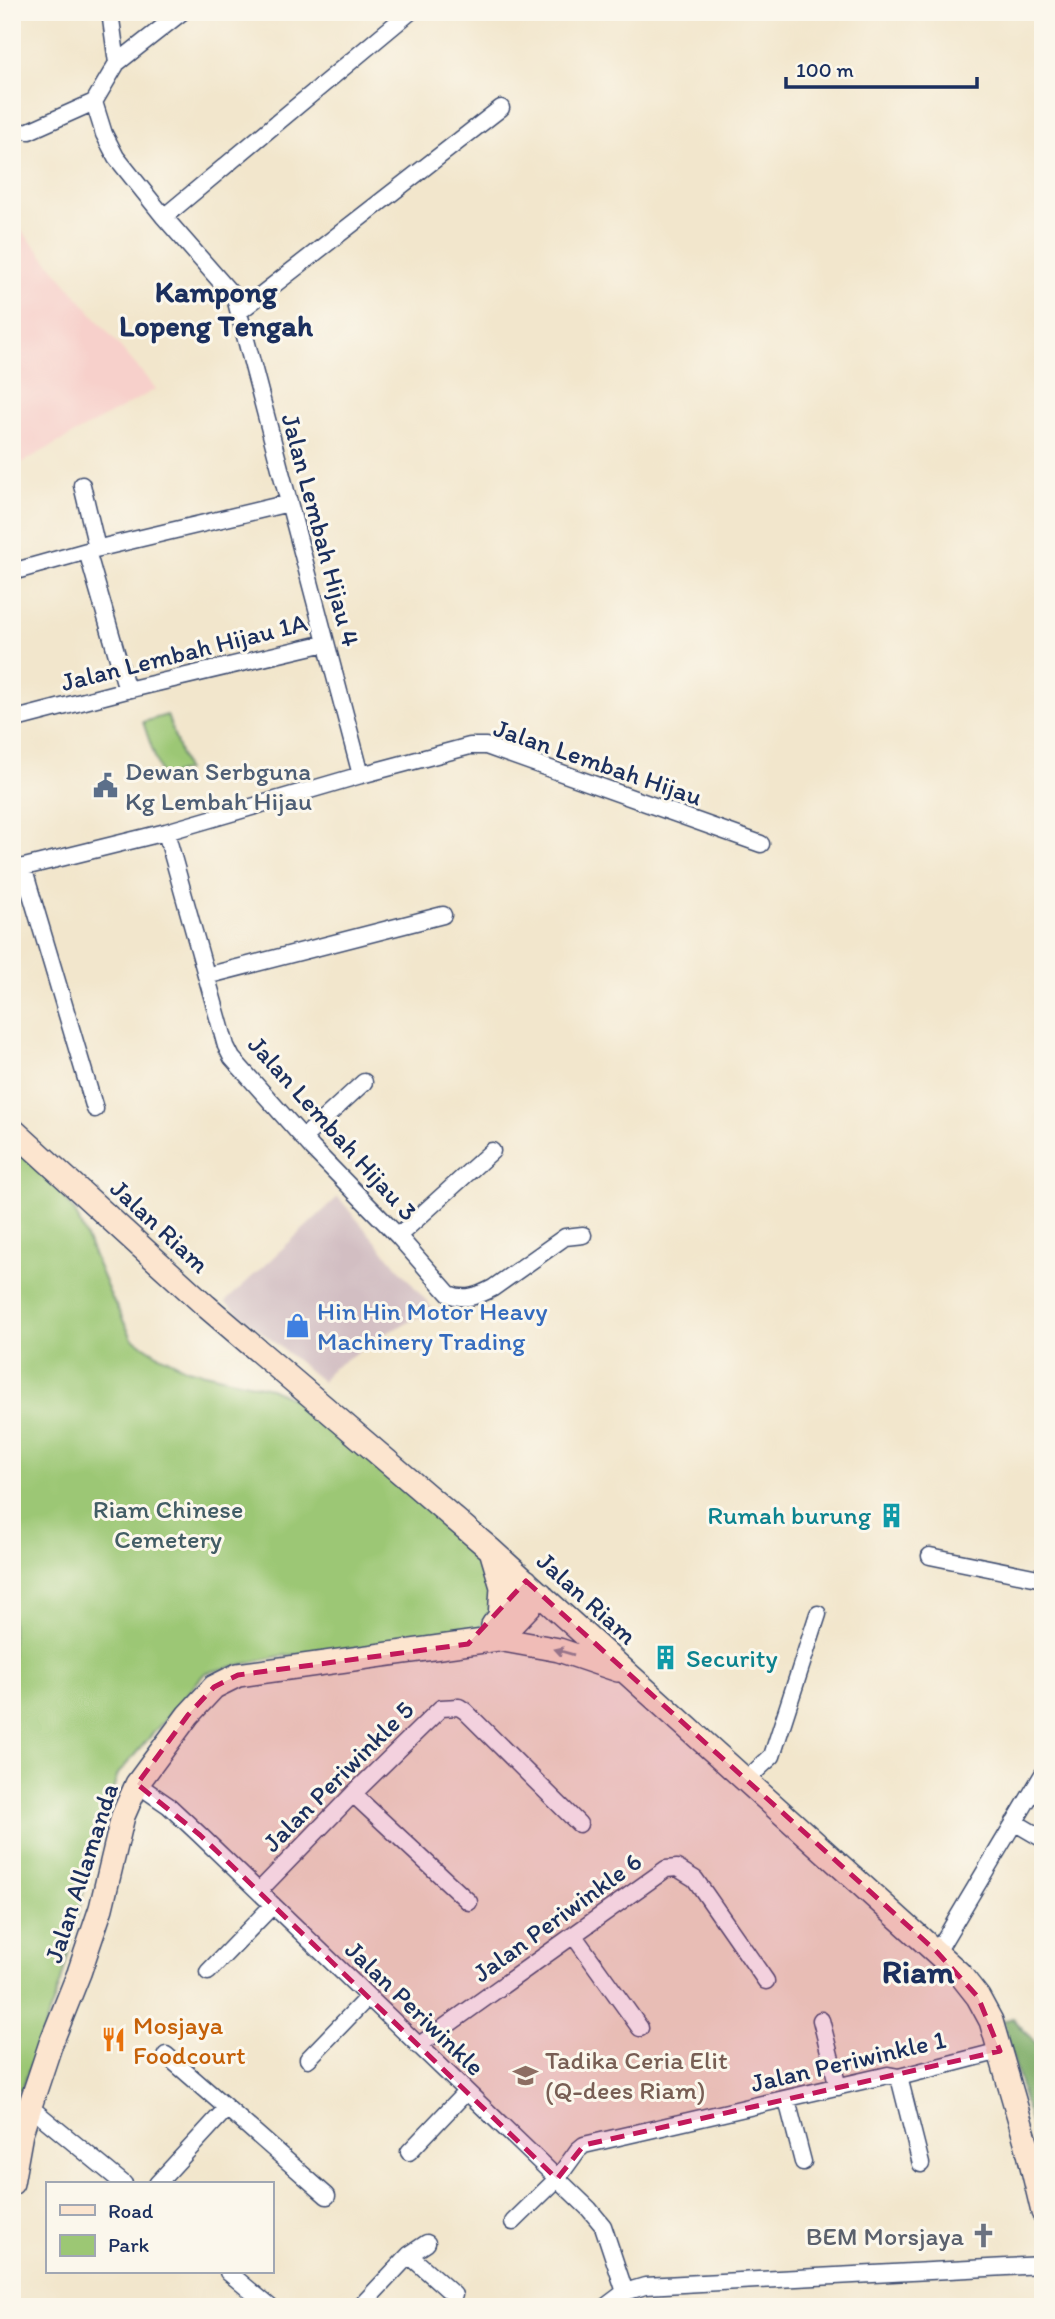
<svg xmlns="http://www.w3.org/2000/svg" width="1055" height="2319" font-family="Itim,sans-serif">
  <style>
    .built { fill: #f7d0cb }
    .industrial { fill: #d2bec2 }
    .green { fill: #9cc774; stroke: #5c7b69; stroke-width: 2 }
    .forest { fill: #7dac66; stroke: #4c6e62; stroke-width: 2 }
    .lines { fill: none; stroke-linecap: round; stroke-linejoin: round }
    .street-casing { stroke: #3b4a6e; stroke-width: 19 }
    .secondary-casing { stroke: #3b4a6e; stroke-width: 26 }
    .street { stroke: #fff; stroke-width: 16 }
    .secondary { stroke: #fce5cf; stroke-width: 23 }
    .oneway { fill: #8c8a96 }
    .marked { fill: #c2185b; fill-opacity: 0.2; stroke: #c2185b; stroke-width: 5; stroke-dasharray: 14 9; stroke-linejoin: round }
    .labels { text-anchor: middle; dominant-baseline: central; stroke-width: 6; stroke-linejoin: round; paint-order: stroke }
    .street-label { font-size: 26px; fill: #1b2f5e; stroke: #fbf7ec }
    .service-label { font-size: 26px; fill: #4e5e75; stroke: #fbf7ec; text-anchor: start }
    .shop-label { font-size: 26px; fill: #366cbe; stroke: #fbf7ec; text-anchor: start }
    .park-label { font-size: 26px; fill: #425d65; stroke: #fbf7ec }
    .culture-label { font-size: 26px; fill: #0d838f; stroke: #fbf7ec; text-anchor: end }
    .food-label { font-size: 26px; fill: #c56008; stroke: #fbf7ec; text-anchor: start }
    .education-label { font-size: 26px; fill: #785e54; stroke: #fbf7ec; text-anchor: start }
    .worship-label { font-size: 26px; fill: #5b616d; stroke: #fbf7ec; text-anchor: end }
    .quarter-label { font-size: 30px; font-weight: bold; fill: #1b2f5e; stroke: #fbf7ec }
    .district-label { font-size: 33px; font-weight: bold; fill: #1b2f5e; stroke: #fbf7ec }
  </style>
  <rect width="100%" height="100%" fill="#fbf7ec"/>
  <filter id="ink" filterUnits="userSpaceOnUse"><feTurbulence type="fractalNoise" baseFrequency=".0143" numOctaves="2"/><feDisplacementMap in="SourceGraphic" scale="14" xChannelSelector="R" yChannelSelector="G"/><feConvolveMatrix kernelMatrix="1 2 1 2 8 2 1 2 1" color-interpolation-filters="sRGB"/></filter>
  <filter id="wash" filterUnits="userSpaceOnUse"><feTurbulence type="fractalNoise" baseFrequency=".00686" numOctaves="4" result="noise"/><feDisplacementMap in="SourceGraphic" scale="28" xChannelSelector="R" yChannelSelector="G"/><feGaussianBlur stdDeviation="1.57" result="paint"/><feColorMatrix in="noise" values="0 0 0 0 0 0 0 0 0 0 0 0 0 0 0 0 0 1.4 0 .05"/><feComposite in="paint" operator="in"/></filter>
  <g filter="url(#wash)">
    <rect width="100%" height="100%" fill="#f2e6cc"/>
    <path class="built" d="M 12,219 L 156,389 L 12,468 Z"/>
    <path class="industrial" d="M 338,1197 L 434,1310 L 382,1335 L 328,1372 L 323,1382 L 225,1302 Z"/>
    <path class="green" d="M 167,715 L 186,770 L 162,778 L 143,722 Z
      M 12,1140 L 50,1175 L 76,1214 L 109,1292 L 132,1338 L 157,1354 L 187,1369 L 270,1388 L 323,1412 L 470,1546 L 496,1587 L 491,1610 L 480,1627 L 453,1639 L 280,1656 L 205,1673 L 118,1774 L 92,1858 L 61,1982 L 21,2091 L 12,2085 Z"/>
    <path class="forest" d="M 1013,2018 L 1043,2052 L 1043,2155 L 1039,2154 L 1003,2021 Z"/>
  </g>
  <g filter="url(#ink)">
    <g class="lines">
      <defs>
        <path id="street" d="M 110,12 L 117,63 L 94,102 L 104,134 L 116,157 L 164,217 L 235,298 L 361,775
          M 117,63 L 182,12
          M 29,131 L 94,102
          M 164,217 L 410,12
          M 239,312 L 501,108
          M 82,485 L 97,548
          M 87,551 L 127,690
          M 12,572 L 87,551 L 289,503
          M 12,720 L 127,690 L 326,643
          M 166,832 L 226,1046 L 232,1058 L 313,1149 L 398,1236 L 449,1294 C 465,1301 478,1296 493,1288 L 565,1237 L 583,1235
          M 23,867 L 95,1109
          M 12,870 L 166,832 L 361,775 L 470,746 L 486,746 L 761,844
          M 206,976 L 443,915
          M 303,1138 L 364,1082
          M 398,1236 L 492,1151
          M 930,1556 L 1043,1579
          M 746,1780 L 772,1756 L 818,1614
          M 137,1784 L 169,1806 L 200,1835 L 589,2209 L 603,2226 L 625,2292
          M 353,1794 L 469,1902
          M 1014,1822 L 1043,1839
          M 259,1891 L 353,1794 L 441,1708 L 459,1707 L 465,1711 L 579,1824
          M 574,1936 L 640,2028
          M 937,1952 L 1043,1774
          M 208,1972 L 273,1905
          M 821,2020 L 838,2087
          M 418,2046 L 666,1869 L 677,1868 L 695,1879 L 766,1981
          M 166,2055 L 227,2108
          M 308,2059 L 368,1997
          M 899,2077 L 921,2164
          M 787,2100 L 803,2162
          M 30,2107 L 124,2184
          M 409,2152 L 466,2092
          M 157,2184 L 227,2108 L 327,2196
          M 513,2222 L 557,2179 L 578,2150 L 584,2145 L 888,2075 L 899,2077 L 1000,2051
          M 409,2255 L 454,2295
          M 228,2272 L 270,2307
          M 360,2307 L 409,2255 L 427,2243
          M 605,2307 L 625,2292 L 645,2286 L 1043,2265"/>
        <path id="secondary" d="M 12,1129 L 206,1306 L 491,1550 L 959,1973 L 978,1997 L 991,2021 L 1027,2145 L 1043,2212
          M 491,1550 L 502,1587 L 500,1618
          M 493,1625 L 515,1599 L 526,1581
          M 498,1639 L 559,1650 L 618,1670
          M 12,2183 L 21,2133 L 51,2043 L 79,1973 L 101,1908 L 123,1816 L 137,1784 L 188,1715 L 214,1687 L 238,1675 L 498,1639 L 541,1594"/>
      </defs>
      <use href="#street" class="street-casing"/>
      <use href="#secondary" class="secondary-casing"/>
      <use href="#street" class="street"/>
      <use href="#secondary" class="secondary"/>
    </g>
    <defs><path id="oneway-solid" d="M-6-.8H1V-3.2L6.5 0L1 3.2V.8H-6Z" transform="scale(1.75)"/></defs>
    <use class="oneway" href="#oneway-solid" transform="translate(564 1652) rotate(-164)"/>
  </g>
  <path class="marked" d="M 526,1581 L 937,1952 L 978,1997 L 1000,2051 L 584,2145 L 557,2179 L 200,1835 L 137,1784 L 188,1715 L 214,1687 L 238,1675 L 468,1644 Z"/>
  <defs>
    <symbol id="civic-bare" viewBox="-9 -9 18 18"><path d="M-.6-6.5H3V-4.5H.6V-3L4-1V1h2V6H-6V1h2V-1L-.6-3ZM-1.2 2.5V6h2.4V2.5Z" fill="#5c6f8a" stroke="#fbf7ec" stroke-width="2.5" paint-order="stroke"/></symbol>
    <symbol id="shop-bare" viewBox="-9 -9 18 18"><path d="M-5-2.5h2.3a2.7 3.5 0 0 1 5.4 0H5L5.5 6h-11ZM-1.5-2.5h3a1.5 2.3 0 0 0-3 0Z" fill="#3f7fe0" stroke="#fbf7ec" stroke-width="2.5" paint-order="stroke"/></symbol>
    <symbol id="building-bare" viewBox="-9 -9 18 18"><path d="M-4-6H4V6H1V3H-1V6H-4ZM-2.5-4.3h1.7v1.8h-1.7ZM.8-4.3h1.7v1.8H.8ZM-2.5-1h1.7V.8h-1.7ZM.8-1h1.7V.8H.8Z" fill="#0f9aa8" stroke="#fbf7ec" stroke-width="2.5" paint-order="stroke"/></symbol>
    <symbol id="restaurant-bare" viewBox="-9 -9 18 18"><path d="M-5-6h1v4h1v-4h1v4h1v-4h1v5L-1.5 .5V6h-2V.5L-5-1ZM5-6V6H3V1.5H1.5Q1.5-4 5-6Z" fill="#e8710a" stroke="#fbf7ec" stroke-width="2.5" paint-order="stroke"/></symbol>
    <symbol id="school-bare" viewBox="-9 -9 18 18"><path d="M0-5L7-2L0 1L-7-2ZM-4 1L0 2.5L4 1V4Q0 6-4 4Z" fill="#8d6e63" stroke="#fbf7ec" stroke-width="2.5" paint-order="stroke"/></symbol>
    <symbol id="church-bare" viewBox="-9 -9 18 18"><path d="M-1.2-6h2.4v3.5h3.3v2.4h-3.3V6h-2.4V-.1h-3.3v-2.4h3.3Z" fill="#6b7280" stroke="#fbf7ec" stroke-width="2.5" paint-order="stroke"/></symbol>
  </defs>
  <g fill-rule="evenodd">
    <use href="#civic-bare" x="88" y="768" width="35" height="35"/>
    <use href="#shop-bare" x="280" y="1308" width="35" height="35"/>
    <use href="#building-bare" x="874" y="1498" width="35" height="35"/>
    <use href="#building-bare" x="648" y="1640" width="35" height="35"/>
    <use href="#restaurant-bare" x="96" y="2022" width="35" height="35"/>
    <use href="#school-bare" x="508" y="2058" width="35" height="35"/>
    <use href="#church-bare" x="966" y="2218" width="35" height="35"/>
  </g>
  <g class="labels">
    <g class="street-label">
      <text transform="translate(321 530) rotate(75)">Jalan Lembah Hijau 4</text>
      <text transform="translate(184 652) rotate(-14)">Jalan Lembah Hijau 1A</text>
      <text transform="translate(598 762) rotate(19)">Jalan Lembah Hijau</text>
      <text transform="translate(333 1128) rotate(48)">Jalan Lembah Hijau 3</text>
      <text transform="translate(160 1226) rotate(43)">Jalan Riam</text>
      <text transform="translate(587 1598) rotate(42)">Jalan Riam</text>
      <text transform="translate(338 1776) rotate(-45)">Jalan Periwinkle 5</text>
      <text transform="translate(81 1873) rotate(-72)">Jalan Allamanda</text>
      <text transform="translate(557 1917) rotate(-36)">Jalan Periwinkle 6</text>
      <text transform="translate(415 2008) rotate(44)">Jalan Periwinkle</text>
      <text transform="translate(848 2061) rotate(-13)">Jalan Periwinkle 1</text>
    </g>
    <g class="service-label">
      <text x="125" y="771">Dewan Serbguna<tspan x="125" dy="30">Kg Lembah Hijau</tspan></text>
    </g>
    <g class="shop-label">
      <text x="317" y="1311">Hin Hin Motor Heavy<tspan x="317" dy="30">Machinery Trading</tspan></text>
    </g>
    <g class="park-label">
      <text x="168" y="1509">Riam Chinese<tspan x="168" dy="30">Cemetery</tspan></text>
    </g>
    <g class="culture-label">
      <text x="871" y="1515">Rumah burung</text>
      <text x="686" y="1658" text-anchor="start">Security</text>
    </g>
    <g class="food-label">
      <text x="133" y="2025">Mosjaya<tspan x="133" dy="30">Foodcourt</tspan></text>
    </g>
    <g class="education-label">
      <text x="545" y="2060">Tadika Ceria Elit<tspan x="545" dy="30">(Q-dees Riam)</tspan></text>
    </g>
    <g class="worship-label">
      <text x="964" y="2236">BEM Morsjaya</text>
    </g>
    <g class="quarter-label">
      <text x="216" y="291">Kampong<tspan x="216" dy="34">Lopeng Tengah</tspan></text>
    </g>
    <g class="district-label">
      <text x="918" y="1971">Riam</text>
    </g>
  </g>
  <rect width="1055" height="2319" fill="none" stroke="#fbf7ec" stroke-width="42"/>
  <rect x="46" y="2182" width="228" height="91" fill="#fbf7ec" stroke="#a1a7b3" stroke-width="2"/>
  <rect x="60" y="2205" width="35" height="10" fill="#fce5cf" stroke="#a1a7b3" stroke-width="2"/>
  <text x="108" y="2218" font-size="21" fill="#1b2f5e">Road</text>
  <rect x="60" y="2235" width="35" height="21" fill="#9cc774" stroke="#a1a7b3" stroke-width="2"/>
  <text x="108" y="2252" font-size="21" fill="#1b2f5e">Park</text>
  <path d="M786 77v10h191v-10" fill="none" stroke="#1b2f5e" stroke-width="3.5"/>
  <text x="796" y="77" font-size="21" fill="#1b2f5e" stroke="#fbf7ec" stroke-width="5" paint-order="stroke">100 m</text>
</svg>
